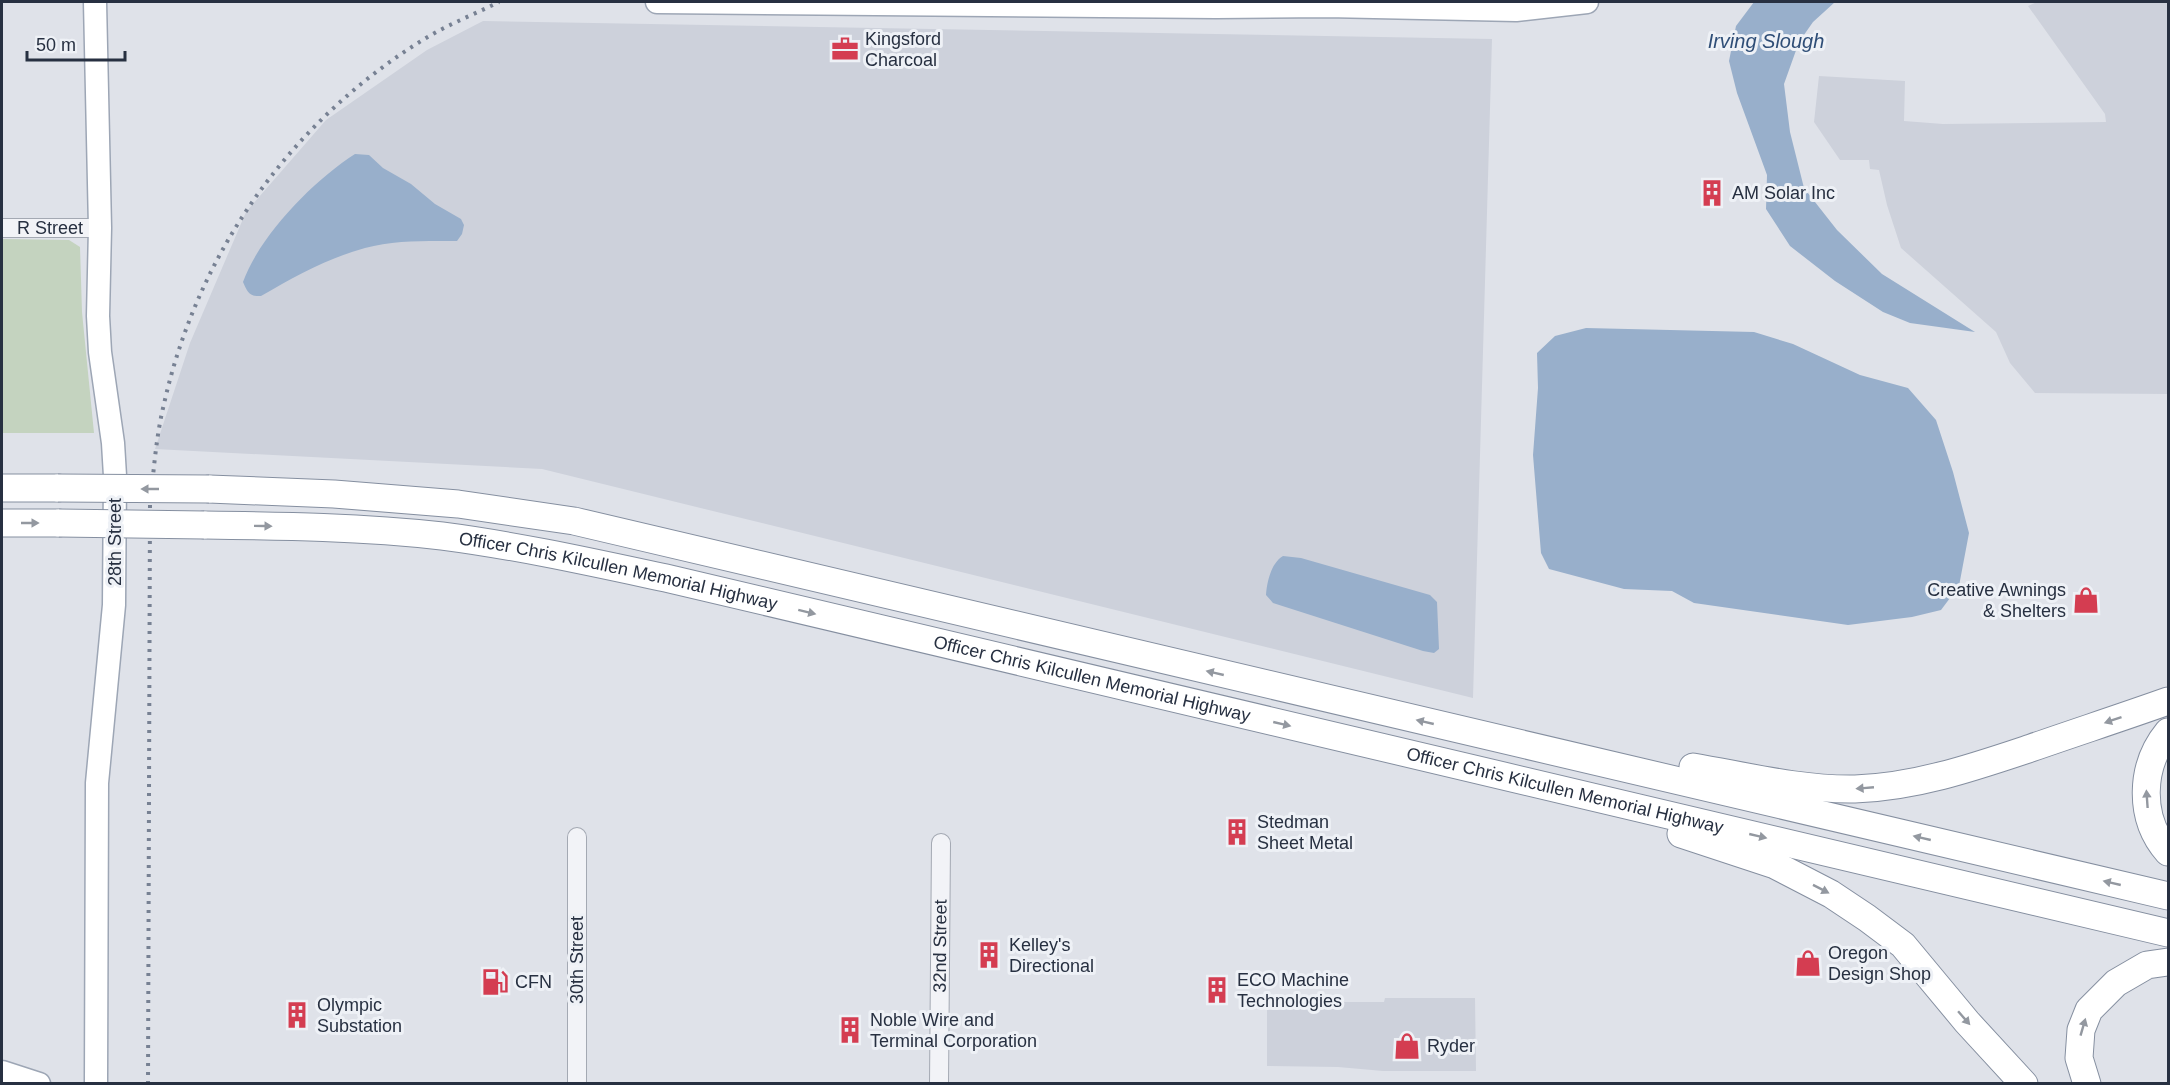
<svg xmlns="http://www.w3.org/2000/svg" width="2170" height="1085" font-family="Arial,sans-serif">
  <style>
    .built { fill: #cdd1db }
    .green { fill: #c4d3bf }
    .water { fill: #98afcb }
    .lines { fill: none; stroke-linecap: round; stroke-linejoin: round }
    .minor-casing { stroke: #a4a9b3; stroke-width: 20 }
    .major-casing { stroke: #9da6b5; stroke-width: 25 }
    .highway-casing { stroke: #858fa0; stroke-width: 29 }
    .minor { stroke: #f2f3f7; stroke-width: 18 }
    .major { stroke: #fff; stroke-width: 22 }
    .highway { stroke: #fff; stroke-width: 27 }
    .rail { stroke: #778193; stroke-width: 4; stroke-dasharray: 3 6; stroke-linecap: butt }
    .highway-bridge-casing { stroke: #858fa0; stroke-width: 29; stroke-linecap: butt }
    .highway-bridge { stroke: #fff; stroke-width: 27 }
    .oneway { fill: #9398a0 }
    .labels { text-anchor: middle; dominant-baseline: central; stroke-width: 6; stroke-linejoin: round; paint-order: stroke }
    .poi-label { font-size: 18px; fill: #273041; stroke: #eef1f6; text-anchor: start }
    .street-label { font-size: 18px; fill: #273041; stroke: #eef1f6 }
    .water-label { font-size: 20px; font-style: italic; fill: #2f4e77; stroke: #eef1f6 }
  </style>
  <rect width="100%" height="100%" fill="#dfe2e9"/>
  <path class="built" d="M 2037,2 L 2168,2 L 2168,394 L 2035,393 L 2010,363 L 1996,332 L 1901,248 L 1887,205 L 1879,170 L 1870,169 L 1869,160 L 1840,160 L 1814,122 L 1819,76 L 1905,81 L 1904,121 L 1943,124 L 2106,122 L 2105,114 L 2028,6 Z
    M 483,21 L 1492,39 L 1473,698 L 542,469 L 155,449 L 190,343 L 246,212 L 326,120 L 427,50 Z
    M 1385,998 L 1475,998 L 1476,1071 L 1383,1071 L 1338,1067 L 1267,1066 L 1267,1002 L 1384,1002 Z"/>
  <path class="green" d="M 2,239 L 69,240 L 80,247 L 82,312 L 94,433 L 2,433 Z"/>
  <path class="water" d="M 1754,2 L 1835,2 L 1813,22 L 1799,42 L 1784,84 L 1790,132 L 1804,188 L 1837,230 L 1882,274 L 1975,332 L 1910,323 L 1883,312 L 1835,281 L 1790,246 L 1766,209 L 1767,175 L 1737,93 L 1729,61 L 1736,26 Z
    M 355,154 L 369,155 L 383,168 L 411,184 L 435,204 L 461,219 L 464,225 L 462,234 L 457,241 C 427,241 394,240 365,248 C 328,258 294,277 261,296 C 249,297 247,291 243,282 C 260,235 313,181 355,154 Z
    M 1586,328 L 1754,332 L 1793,344 L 1860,375 L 1908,388 L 1936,420 L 1953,472 L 1969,533 L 1959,586 L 1941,610 L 1912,617 L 1848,625 L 1694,603 L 1672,591 L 1624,589 L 1549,569 L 1541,553 L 1533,455 L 1538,388 L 1537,353 L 1555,336 Z
    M 1283,556 L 1301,558 L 1430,595 L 1437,602 L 1439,649 L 1434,653 L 1423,651 L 1273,603 L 1266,595 C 1267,582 1271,563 1283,556 Z"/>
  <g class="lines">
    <defs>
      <g id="minor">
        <path id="s1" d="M 2,228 L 100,228"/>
        <path d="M 577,837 L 577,1084"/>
        <path id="s2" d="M 939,1084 L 941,843"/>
      </g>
      <path id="major" d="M 95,2 L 100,228 L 98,316 L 100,352 L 113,443 L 115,476 L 114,605 L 97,783 L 96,1084
        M 657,2 L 1216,7 L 1327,6 L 1516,10 L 1587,2
        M 2,1072 L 39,1084"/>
      <g id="highway">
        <path d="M 2,488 L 58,488"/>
        <path d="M 209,489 L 334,494 L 458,504 L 574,521 L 2168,896"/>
        <path d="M 2,523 L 59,523"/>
        <path id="s3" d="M 204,525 C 283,526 363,527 442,536 C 519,546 595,563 670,579 L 2168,933"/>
        <path d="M 2168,732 C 2140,766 2138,818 2168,852"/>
        <path d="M 1693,767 C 1746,776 1800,790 1855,789 C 1916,787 1974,767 2031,748 C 2077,732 2123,717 2168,701"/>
        <path d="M 1681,834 L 1775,865 L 1831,894 L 1867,918 L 1903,945 L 1967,1022 L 2024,1084"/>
        <path d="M 2087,1084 L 2079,1058 L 2081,1030 L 2089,1010 L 2116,983 L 2147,965 L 2168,962"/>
      </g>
    </defs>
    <use href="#minor" class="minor-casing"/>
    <use href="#major" class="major-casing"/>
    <use href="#highway" class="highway-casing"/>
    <use href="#minor" class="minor"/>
    <use href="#major" class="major"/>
    <use href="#highway" class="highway"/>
    <path class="rail" d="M 148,1084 L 150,503 C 154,470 156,436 164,404 C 198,251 293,119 426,38 C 449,24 475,14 499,2"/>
    <defs>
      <path id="highway-bridge" d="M 58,488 L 209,489
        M 59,523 L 204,525"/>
    </defs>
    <use href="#highway-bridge" class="highway-bridge-casing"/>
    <use href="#highway-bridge" class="highway-bridge"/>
  </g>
  <defs><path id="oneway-solid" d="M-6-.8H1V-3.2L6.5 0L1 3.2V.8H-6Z" transform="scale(1.5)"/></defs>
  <g class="oneway">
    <use href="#oneway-solid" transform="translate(150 489) rotate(-180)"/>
    <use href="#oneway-solid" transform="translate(30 523)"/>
    <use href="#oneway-solid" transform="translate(263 526) rotate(1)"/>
    <use href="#oneway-solid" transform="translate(807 612) rotate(14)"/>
    <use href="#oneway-solid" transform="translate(1215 673) rotate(-167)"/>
    <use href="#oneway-solid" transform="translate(2113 720) rotate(161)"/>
    <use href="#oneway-solid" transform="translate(1425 722) rotate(-167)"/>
    <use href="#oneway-solid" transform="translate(1282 724) rotate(13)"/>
    <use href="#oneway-solid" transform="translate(1865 788) rotate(175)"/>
    <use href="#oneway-solid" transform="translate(2147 799) rotate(-94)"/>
    <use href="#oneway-solid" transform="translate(1758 836) rotate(13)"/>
    <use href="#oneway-solid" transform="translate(1922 838) rotate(-167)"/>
    <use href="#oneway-solid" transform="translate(2112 883) rotate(-167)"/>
    <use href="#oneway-solid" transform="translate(1821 889) rotate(27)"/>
    <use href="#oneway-solid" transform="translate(1964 1018) rotate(49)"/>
    <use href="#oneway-solid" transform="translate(2083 1027) rotate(-74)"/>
  </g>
  <defs>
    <symbol id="office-bare" viewBox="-9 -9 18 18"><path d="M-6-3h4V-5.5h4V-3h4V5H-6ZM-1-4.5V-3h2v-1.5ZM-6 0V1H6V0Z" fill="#d43d51" stroke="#eef1f6" stroke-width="2.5" paint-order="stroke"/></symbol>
    <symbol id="building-bare" viewBox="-9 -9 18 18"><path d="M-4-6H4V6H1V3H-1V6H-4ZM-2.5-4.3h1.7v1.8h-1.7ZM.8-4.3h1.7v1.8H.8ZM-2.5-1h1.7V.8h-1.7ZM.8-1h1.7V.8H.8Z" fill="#d43d51" stroke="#eef1f6" stroke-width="2.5" paint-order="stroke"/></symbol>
    <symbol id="shop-bare" viewBox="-9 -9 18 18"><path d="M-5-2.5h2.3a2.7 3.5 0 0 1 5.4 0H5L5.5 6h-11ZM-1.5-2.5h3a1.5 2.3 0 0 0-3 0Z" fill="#d43d51" stroke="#eef1f6" stroke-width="2.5" paint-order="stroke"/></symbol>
    <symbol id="fuel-bare" viewBox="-9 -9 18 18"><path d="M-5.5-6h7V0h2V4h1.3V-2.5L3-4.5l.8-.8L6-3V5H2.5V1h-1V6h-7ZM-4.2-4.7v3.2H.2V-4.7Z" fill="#d43d51" stroke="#eef1f6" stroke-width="2.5" paint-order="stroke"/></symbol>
  </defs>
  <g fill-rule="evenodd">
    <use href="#office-bare" x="826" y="30" width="38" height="38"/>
    <use href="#building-bare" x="1693" y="174" width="38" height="38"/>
    <use href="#shop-bare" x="2067" y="581" width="38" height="38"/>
    <use href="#building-bare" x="1218" y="813" width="38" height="38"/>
    <use href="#building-bare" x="970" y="936" width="38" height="38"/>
    <use href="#shop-bare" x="1789" y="944" width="38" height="38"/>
    <use href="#fuel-bare" x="476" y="963" width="38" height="38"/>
    <use href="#building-bare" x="1198" y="971" width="38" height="38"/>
    <use href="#building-bare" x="278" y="996" width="38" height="38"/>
    <use href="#building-bare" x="831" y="1011" width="38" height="38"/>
    <use href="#shop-bare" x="1388" y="1027" width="38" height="38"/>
  </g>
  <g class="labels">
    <g class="poi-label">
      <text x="865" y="39">Kingsford<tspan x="865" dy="21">Charcoal</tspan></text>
      <text x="1732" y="193">AM Solar Inc</text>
      <text x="2066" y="590" text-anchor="end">Creative Awnings<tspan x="2066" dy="21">&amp; Shelters</tspan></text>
      <text x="1257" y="822">Stedman<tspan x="1257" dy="21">Sheet Metal</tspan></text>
      <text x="1009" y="945">Kelley's<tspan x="1009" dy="21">Directional</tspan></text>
      <text x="1828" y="953">Oregon<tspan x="1828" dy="21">Design Shop</tspan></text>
      <text x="1237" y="980">ECO Machine<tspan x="1237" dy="21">Technologies</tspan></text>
      <text x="515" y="982">CFN</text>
      <text x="317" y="1005">Olympic<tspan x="317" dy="21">Substation</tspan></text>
      <text x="870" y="1020">Noble Wire and<tspan x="870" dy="21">Terminal Corporation</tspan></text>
      <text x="1427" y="1046">Ryder</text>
    </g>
    <g class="street-label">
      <text stroke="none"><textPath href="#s1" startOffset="48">R Street</textPath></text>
      <text transform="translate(115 542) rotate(-90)">28th Street</text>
      <text stroke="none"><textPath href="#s3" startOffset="418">Officer Chris Kilcullen Memorial Highway</textPath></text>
      <text stroke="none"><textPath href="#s3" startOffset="904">Officer Chris Kilcullen Memorial Highway</textPath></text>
      <text stroke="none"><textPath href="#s3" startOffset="1390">Officer Chris Kilcullen Memorial Highway</textPath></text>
      <text stroke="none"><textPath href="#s2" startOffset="138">32nd Street</textPath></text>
      <text transform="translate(577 960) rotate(-90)">30th Street</text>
    </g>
    <g class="water-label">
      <text x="1766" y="41">Irving Slough</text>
    </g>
  </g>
  <rect width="2170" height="1085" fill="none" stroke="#273041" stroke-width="6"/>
  <path d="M27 51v9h98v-9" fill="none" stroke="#273041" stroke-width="3"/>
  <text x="36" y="51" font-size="18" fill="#273041" stroke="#eef1f6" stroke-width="4.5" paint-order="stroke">50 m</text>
</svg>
